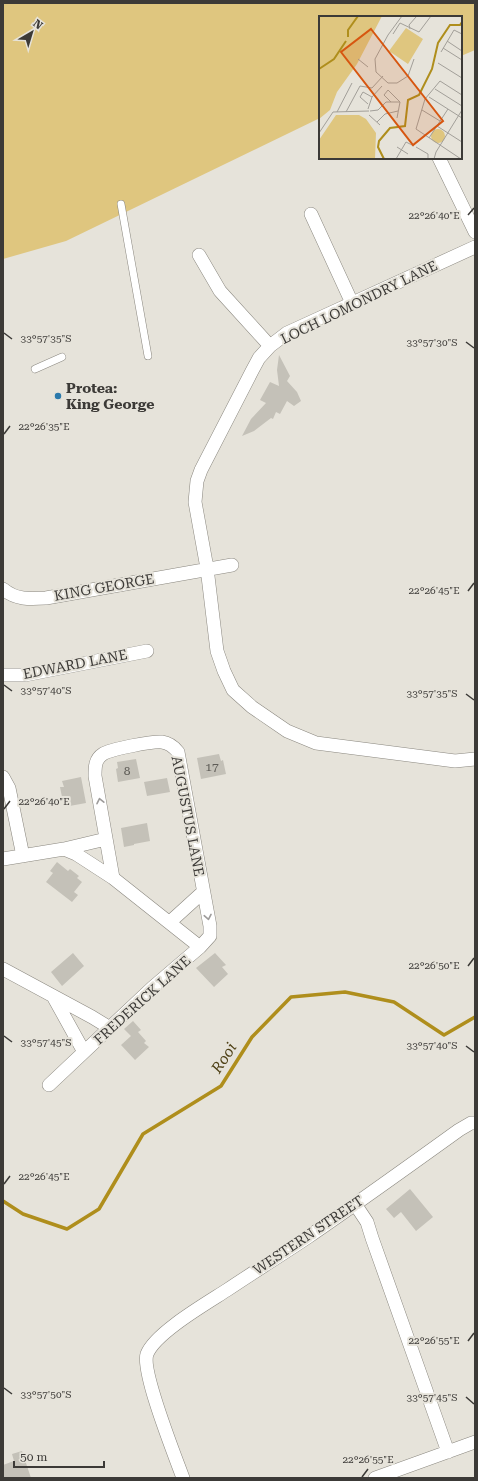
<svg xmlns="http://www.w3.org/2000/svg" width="478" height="1481" font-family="'Roboto Serif',serif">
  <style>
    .green { fill: #dfc67f }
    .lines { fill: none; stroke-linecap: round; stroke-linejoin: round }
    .stream { stroke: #af8e1c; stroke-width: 3.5 }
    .building { fill: #c4c1b8 }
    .service-casing { stroke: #8a877f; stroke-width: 8 }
    .minor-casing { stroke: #8a877f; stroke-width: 14 }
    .service { stroke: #fff; stroke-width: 7 }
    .minor { stroke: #fff; stroke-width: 13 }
    .oneway { stroke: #9e9c9b }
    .ticks { fill: none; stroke: #3c3a37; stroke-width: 1.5 }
    .poi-dot { fill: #2b79ab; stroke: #e6e3da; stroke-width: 1.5 }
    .labels { text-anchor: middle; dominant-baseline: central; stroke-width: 4; stroke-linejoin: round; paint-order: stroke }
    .number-label { font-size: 12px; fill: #5e5c57 }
    .street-label { font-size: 14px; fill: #3c3a37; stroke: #e6e3da }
    .poi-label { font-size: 14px; font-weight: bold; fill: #3c3a37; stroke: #e6e3da; text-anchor: start }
    .water-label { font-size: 15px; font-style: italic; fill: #4e4015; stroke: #e6e3da }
    .inset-river { fill: none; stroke: #af8e1c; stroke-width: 2 }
    .inset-road { fill: none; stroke: #a29f99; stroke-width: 1 }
    .view { fill: #d75610; fill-opacity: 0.15; stroke: #d75610; stroke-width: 2 }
    .inset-edge { fill: none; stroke: #3c3a37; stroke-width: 2 }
    .ticks-label { font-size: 10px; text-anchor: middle; fill: #3c3a37; stroke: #e6e3da; stroke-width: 4; stroke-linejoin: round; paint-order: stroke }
  </style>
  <rect width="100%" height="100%" fill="#e6e3da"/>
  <path class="green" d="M 3,3 L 475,3 L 475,50 L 461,56 L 461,17 L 320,17 L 320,118 L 66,241 L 3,259 Z"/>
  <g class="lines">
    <path class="stream" d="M 3,1201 L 23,1214 L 67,1229 L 99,1209 L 143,1134 L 221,1086 L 252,1037 L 291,997 L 345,992 L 394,1002 L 444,1035 L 475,1017"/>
  </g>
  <path class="building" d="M 279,355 L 290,376 L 287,381 L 297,392 L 301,401 L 294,406 L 287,401 L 280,414 L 276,412 L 273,419 L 271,418 L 254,431 L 242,436 L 251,419 L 266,403 L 260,400 L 270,382 L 279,386 L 277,370 Z
    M 219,754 L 221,761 L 223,760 L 226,774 L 201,779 L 197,758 Z
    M 136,759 L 140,778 L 118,782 L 116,769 L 118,768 L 117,762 Z
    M 81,777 L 86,803 L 64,807 L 60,787 L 64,787 L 62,781 Z
    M 167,778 L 170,792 L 147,796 L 144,782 Z
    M 147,823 L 150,841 L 134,844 L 134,845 L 124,847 L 121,828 Z
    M 57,862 L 68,871 L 70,869 L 79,876 L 77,878 L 82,882 L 74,892 L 78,895 L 72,902 L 46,882 L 53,873 L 50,871 Z
    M 73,953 L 84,966 L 62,986 L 51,972 Z
    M 215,953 L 226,965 L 222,967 L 228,974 L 214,987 L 196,968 Z
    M 133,1021 L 141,1030 L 138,1032 L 146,1041 L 144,1043 L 149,1047 L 135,1060 L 121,1045 L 131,1036 L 124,1029 Z
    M 410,1189 L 433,1217 L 416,1231 L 401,1212 L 394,1218 L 386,1209 Z
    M 22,1451 L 31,1478 L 3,1478 L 3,1465 L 14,1461 L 12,1454 Z"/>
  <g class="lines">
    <defs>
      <path id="service" d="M 121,204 L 148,356
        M 35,369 L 62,357"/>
      <path id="minor" d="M 439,158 L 475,232
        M 311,214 L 352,303
        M 475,247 L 287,333 L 270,346 L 259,358 L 252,371 L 201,470 L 197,481 L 195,502 L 207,568 L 217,651 L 224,671 L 233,690 L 252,707 L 287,731 L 316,743 L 455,761 L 475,759
        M 199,255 L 220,291 L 270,346
        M 3,589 C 16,600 30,599 46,598 L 232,565
        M 3,675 L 25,675 L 147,651
        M 3,777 L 9,788 L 23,856
        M 64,849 L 106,839
        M 3,859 L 64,849 L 76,854 L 113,878 L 200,947
        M 170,922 L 203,892
        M 3,969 L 92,1017 L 110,1028
        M 53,996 L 84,1052
        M 49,1085 L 152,988 L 200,947 L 210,936 L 210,926 L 178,752 C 174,747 169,743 162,742 C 153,741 111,749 103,754 C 95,759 95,767 95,776 L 113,878
        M 355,1204 L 367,1222 L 372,1238 L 448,1452
        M 183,1478 C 175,1456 141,1371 147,1354 C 155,1333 207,1303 227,1290 C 254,1272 281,1255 308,1237 C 359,1202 409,1166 459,1130 L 471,1123 L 475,1123
        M 375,1478 L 475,1442"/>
    </defs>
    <use href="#service" class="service-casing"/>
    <use href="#minor" class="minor-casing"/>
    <use href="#service" class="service"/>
    <use href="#minor" class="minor"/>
  </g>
  <defs><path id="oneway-chevron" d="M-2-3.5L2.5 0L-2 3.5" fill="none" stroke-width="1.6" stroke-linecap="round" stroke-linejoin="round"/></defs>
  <g class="oneway">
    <use href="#oneway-chevron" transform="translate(100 801) rotate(-102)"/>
    <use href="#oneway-chevron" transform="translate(208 917) rotate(79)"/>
  </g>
  <path class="ticks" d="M 468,215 L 474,208M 4,333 L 12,339M 466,342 L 474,348M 4,434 L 10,426M 468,591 L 474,583M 4,685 L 12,691M 466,694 L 474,700M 4,809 L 10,801M 468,966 L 474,958M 4,1036 L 12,1042M 466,1046 L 474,1052M 4,1184 L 10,1176M 468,1341 L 474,1333M 4,1388 L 12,1394M 466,1397 L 474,1404M 362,1477 L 368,1469"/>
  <circle class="poi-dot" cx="58" cy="396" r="4"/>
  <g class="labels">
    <g class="number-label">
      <text x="212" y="767">17</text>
      <text x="127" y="771">8</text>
    </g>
    <g class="street-label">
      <text transform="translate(359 302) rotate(-26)">LOCH LOMONDRY LANE</text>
      <text transform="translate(104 587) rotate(-10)">KING GEORGE</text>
      <text transform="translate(75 664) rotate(-11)">EDWARD LANE</text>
      <text transform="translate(188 816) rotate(79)">AUGUSTUS LANE</text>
      <text transform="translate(142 1000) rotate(-42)">FREDERICK LANE</text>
      <text transform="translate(308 1235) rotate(-34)">WESTERN STREET</text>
    </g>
    <g class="poi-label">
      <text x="66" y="388">Protea:<tspan x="66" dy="16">King George</tspan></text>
    </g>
    <g class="water-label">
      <text transform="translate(224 1058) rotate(-57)">Rooi</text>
    </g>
  </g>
  <g transform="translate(319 16)">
    <rect width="143" height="143" fill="#e6e3da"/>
    <path d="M 0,0 L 63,0 L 38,48 L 18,76 L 11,94 L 0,103 ZM 87,12 L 104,23 L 89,48 L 70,35 ZM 17,99 L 40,99 L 47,103 L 57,117 L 56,143 L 0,143 L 0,124 ZM112 120a7 7 0 1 1 14 0a7 7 0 1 1-14 0Z" fill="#dfc67f"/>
    <path class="inset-river" d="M 29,21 L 29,14 L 39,0M 0,53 L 15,43 L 27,25M 65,143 L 59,131 L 60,125 L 71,112 L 86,110 L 89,84 L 100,79 L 113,53 L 119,27 L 131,9 L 141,9 L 143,6"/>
    <path class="inset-road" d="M 83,0 L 69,19 L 56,43 L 57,56 L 69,67 L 78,67 L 89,60 L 95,43M 91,13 L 90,9 L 97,1M 74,18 L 81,7 L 100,16 L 112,0M 128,25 L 143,35M 124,32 L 143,44M 122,36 L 135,14 L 143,18M 39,43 L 49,51M 119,47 L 143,62M 116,73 L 143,90M 110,81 L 143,102M 72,86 L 65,79 L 69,74 L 81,86M 49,88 L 41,81 L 44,76 L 53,81M 49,93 L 53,81 L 63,70M 103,94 L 121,105M 51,95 L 59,94 L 67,86 L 81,86M 18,96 L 33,67M 27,96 L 41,70 L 53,72 L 64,60M 50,99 L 61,109M 78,102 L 81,86M 58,106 L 66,98 L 79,95M 118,110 L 143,126M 0,117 L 14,96 L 50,95M 110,122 L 129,93M 78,131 L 89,138M 97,131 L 109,138 L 109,143M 77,143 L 87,126 L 95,130M 115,143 L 117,136 L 143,94M 142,143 L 97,113 L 106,83 L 121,65 L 143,79"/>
    <path class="view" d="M 52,13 L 124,105 L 94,129 L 22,36 Z"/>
    <rect width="143" height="143" class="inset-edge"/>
  </g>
  <g class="ticks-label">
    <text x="434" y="219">22°26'40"E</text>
    <text x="46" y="342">33°57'35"S</text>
    <text x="432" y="346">33°57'30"S</text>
    <text x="44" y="430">22°26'35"E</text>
    <text x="434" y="594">22°26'45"E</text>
    <text x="46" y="694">33°57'40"S</text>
    <text x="432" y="697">33°57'35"S</text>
    <text x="44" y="805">22°26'40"E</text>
    <text x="434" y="969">22°26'50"E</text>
    <text x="46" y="1046">33°57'45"S</text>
    <text x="432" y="1049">33°57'40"S</text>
    <text x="44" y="1180">22°26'45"E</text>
    <text x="434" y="1344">22°26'55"E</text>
    <text x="46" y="1398">33°57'50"S</text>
    <text x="432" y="1401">33°57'45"S</text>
    <text x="368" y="1463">22°26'55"E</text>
  </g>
  <rect width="478" height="1481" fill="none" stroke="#3c3a37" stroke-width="8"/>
  <g transform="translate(32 32) rotate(38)" stroke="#e6e3da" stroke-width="3" paint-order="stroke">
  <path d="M0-3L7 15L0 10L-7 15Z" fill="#3c3a37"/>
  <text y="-6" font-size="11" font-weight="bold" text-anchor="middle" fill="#3c3a37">N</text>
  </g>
  <path d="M14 1461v6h90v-6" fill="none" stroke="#3c3a37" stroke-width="2"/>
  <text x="20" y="1461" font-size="12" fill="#3c3a37" stroke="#e6e3da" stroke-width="3" paint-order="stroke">50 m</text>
</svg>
